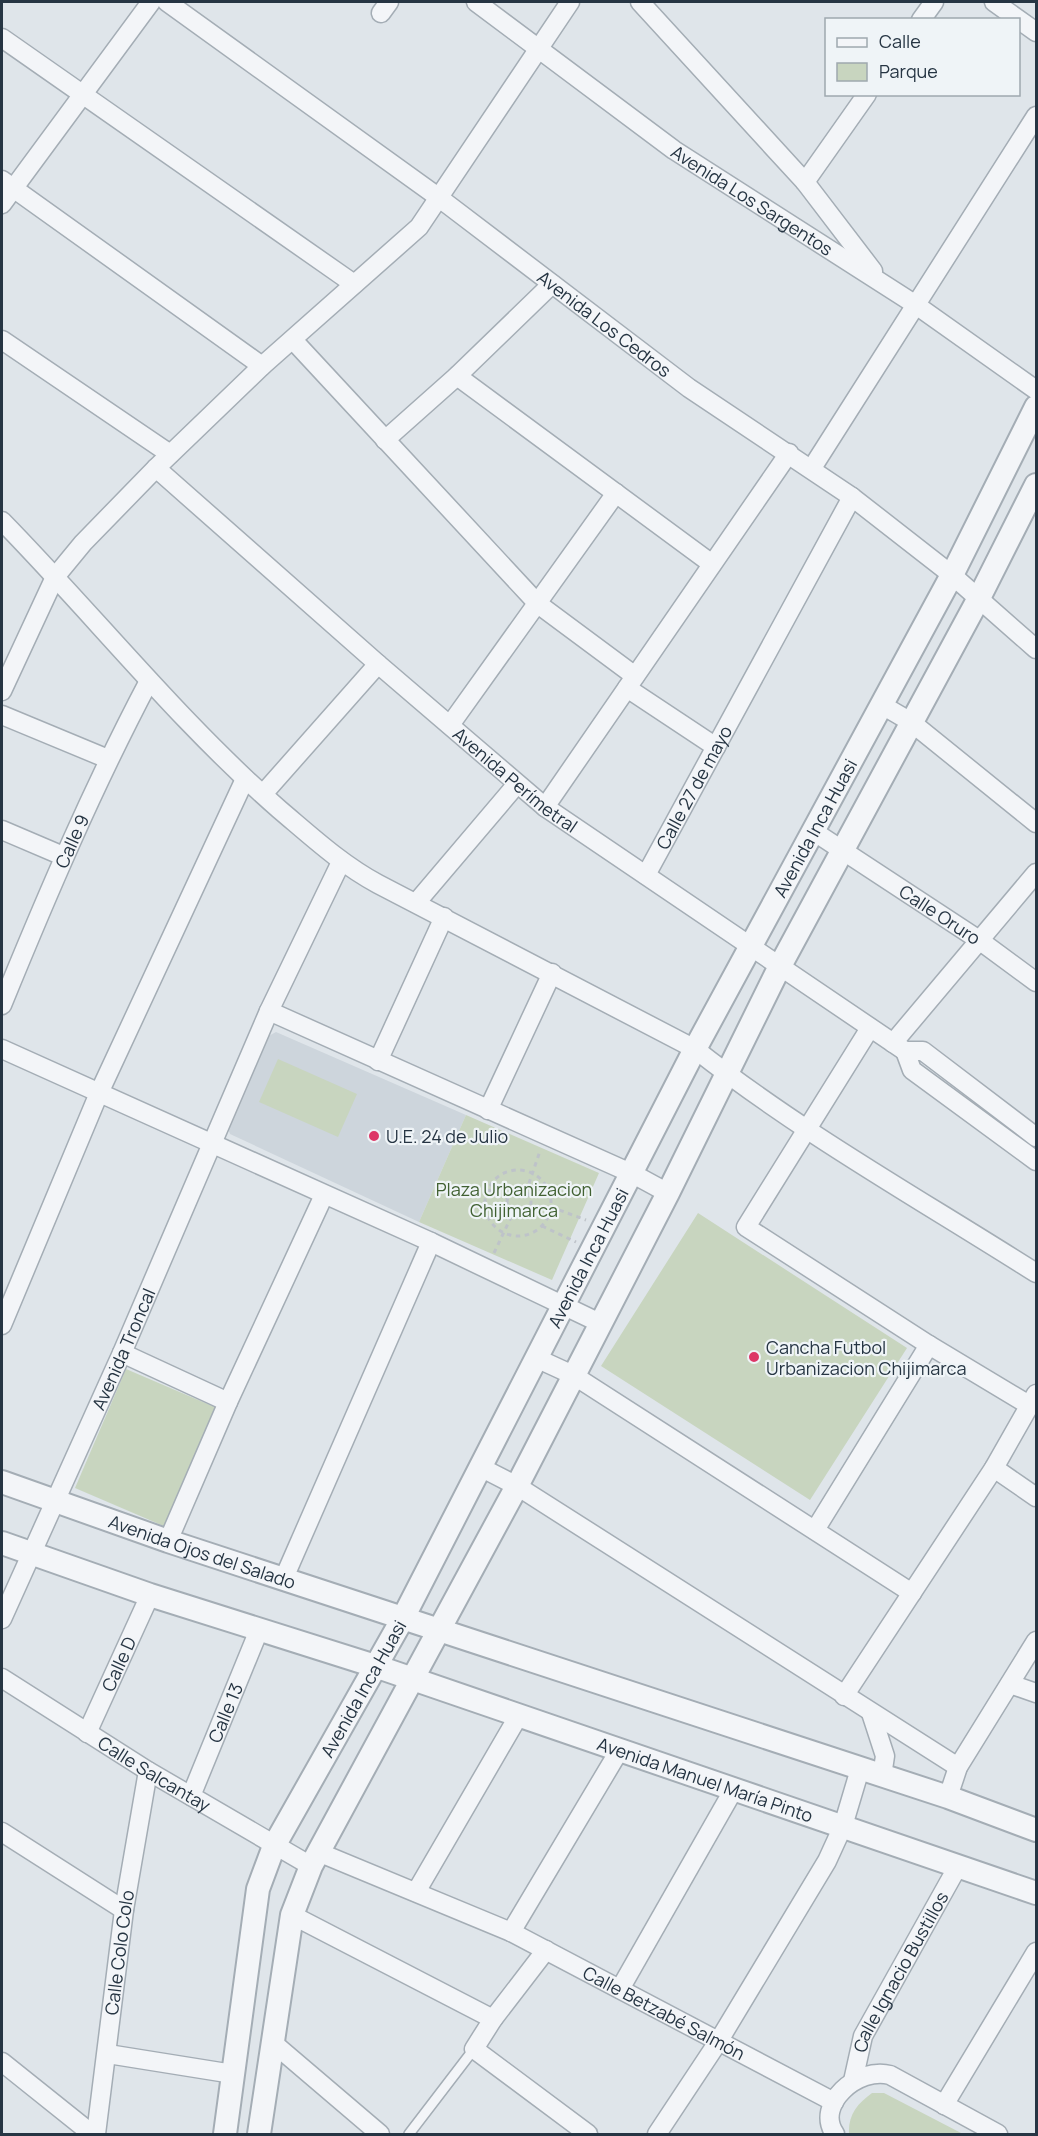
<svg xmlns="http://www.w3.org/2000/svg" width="1038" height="2136" font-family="Manrope,sans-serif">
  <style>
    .built { fill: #cdd5dc }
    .green { fill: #c8d5bf }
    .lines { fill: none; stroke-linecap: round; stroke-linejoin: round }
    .service-casing { stroke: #a4adb5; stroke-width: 12 }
    .minor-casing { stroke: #a4adb5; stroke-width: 21 }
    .tertiary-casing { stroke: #a4adb5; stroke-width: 26 }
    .path { stroke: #bec3c9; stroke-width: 3; stroke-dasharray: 4.5 4.5; stroke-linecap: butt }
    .service { stroke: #f3f5f8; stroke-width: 9 }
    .minor { stroke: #f3f5f8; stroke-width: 18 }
    .tertiary { stroke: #f3f5f8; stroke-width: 22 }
    .poi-dot { fill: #dd3767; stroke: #eff4f7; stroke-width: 2 }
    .labels { text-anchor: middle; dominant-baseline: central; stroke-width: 4.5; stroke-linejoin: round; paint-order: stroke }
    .street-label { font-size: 18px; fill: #263543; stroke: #eff4f7 }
    .poi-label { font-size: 18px; fill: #263543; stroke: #eff4f7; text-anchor: start }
    .park-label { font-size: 18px; fill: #416132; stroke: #eff4f7 }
  </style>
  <rect width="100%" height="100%" fill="#dfe5ea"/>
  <path class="built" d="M 276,1032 L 466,1115 L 419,1222 L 230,1134 L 226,1124 L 265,1038 Z"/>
  <path class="green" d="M 278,1059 L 357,1094 L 338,1137 L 259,1102 Z
    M 466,1115 L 599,1173 L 552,1280 L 419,1222 Z
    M 698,1213 L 907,1348 L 810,1500 L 601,1366 Z
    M 126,1369 L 217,1408 L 166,1527 L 75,1488 Z
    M 872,2093 L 884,2093 L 963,2134 L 849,2134 C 848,2115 857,2104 872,2093 Z"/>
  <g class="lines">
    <defs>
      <path id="service" d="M 409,2134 L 474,2049"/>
      <g id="minor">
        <path id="s1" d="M 167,2 L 438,197 L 689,388 L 852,497 L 952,575 L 1036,649"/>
        <path id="s2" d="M 476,2 L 674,150 L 916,305 L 1036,390"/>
        <path d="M 640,2 L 805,182 L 873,271"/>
        <path d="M 994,2 L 1036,32"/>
        <path d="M 381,13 L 389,2"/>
        <path d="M 921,20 L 934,2"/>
        <path d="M 2,38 L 354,284"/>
        <path d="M 2,180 L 262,366"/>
        <path d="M 805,182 L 867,94"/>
        <path d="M 2,204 L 151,2"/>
        <path d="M 2,340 L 170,454"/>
        <path d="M 293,340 L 538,604 L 635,676"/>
        <path d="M 457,376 L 712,564"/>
        <path d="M 385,440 L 457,376 L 552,284"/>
        <path id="s3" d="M 156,468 L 378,664 L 545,807 L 905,1051"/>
        <path d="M 812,468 L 1036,116"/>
        <path d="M 2,521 C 95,616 179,722 280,810 C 312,837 341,864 378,884 L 695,1049 C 800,1132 923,1201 1036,1273"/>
        <path d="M 627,688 L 716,747"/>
        <path d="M 2,691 L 55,577 L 83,543 L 156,468 L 262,366 L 419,227 L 570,2"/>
        <path d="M 882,705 L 911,722 L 1036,823"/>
        <path d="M 2,715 L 108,759"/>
        <path d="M 450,725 L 616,493"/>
        <path d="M 263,794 L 378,664"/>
        <path d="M 545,807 L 789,453"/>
        <path d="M 2,830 L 63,856"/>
        <path id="s4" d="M 813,831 L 979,940 L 1036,982"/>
        <path id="s5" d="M 646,875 L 852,497"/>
        <path d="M 416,903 L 517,784"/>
        <path id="s6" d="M 2,1005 C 47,895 93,787 149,681"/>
        <path d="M 269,1011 L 633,1174 L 668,1193"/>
        <path d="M 870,1028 L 746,1227 L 929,1345 L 1029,1405"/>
        <path d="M 893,1043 L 1036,873"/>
        <path d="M 2,1049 L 431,1242 L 600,1323"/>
        <path d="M 905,1051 L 912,1070 L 1036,1161"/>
        <path d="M 905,1051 L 923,1051 L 1036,1137"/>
        <path d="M 378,1061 L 444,917"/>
        <path d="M 488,1110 L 552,973"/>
        <path d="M 2,1325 L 99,1093 L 245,779"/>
        <path d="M 122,1353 L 228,1402"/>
        <path d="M 536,1358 L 573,1375 L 912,1593"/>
        <path d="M 480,1467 L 517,1486 L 958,1767"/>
        <path d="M 994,1468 L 1036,1497"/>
        <path d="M 815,1530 L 929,1345"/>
        <path d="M 168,1541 L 228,1402 L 324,1195"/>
        <path d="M 284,1578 L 431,1242"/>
        <path id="s7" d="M 2,1619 L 122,1353 L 269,1011 L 341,862"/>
        <path id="s8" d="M 2,1678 L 148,1771 L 311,1866"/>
        <path d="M 1010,1684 L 1036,1693"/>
        <path d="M 844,1696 L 994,1468 L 1036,1394"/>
        <path d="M 871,1713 L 885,1756 L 882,1776"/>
        <path id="s9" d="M 87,1733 L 150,1595"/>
        <path id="s10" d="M 191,1796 L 259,1630"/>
        <path d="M 948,1797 L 958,1767 L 1036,1641"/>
        <path d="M 2,1832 L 124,1910"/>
        <path id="s11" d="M 318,1852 L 511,1932 L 834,2102"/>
        <path d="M 416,1892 L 519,1715"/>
        <path d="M 292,1915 L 493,2019"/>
        <path d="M 511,1932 L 619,1751"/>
        <path d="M 546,1950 L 493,2019 L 474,2049 L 588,2134"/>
        <path d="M 620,1989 L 734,1789"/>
        <path d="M 272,2042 L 380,2134"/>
        <path d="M 108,2054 L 233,2074"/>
        <path d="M 2,2062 L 92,2134"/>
        <path id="s12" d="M 853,2081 L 863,2036 L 958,1866"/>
        <path d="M 944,2105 L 1036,1952"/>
        <path id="s13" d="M 96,2134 L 124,1910 L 148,1771"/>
        <path d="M 657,2134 L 718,2042 L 827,1861 L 843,1826 L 860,1769"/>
        <path d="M 835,2134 C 814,2105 858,2066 890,2075 L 998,2134"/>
      </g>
      <g id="tertiary">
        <path id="s14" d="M 2,1482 L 168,1541 L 948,1797 L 1036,1830"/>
        <path id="s15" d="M 2,1543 L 150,1595 L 375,1666 L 1036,1893"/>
        <path id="s16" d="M 225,2134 L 258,1889 L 274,1846 L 403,1618 L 695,1049 L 952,575 L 1036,407"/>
        <path d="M 259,2134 L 292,1915 L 311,1866 L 517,1486 L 668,1193 L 780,966 L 979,598 L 1036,485"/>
      </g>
    </defs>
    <use href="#service" class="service-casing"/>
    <use href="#minor" class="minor-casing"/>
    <use href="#tertiary" class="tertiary-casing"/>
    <path class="path" d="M485 1203a33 33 0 1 1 66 0a33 33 0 1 1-66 0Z
      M 488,1190 L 508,1198
      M507 1202a12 12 0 1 1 24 0a12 12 0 1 1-24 0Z
      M 526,1192 L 540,1151
      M 551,1207 L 586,1220
      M 530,1208 L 548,1218
      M 542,1226 L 576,1242
      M 494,1253 L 513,1213"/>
    <use href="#service" class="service"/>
    <use href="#minor" class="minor"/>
    <use href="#tertiary" class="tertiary"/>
  </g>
  <g class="poi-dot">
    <circle cx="374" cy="1136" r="6"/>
    <circle cx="754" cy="1357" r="6"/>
  </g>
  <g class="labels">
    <g class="street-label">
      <text stroke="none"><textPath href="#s2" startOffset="340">Avenida Los Sargentos</textPath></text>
      <text stroke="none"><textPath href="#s1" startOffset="543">Avenida Los Cedros</textPath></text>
      <text stroke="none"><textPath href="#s3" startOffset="476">Avenida Perímetral</textPath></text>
      <text stroke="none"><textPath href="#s5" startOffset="100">Calle 27 de mayo</textPath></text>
      <text stroke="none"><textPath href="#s16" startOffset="1446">Avenida Inca Huasi</textPath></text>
      <text stroke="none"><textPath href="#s6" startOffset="178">Calle 9</textPath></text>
      <text stroke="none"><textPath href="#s4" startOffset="152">Calle Oruro</textPath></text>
      <text stroke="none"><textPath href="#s16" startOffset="960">Avenida Inca Huasi</textPath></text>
      <text stroke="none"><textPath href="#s7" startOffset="296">Avenida Troncal</textPath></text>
      <text stroke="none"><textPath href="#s14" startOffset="212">Avenida Ojos del Salado</textPath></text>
      <text stroke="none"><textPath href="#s9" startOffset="76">Calle D</textPath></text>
      <text stroke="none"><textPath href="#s16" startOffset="474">Avenida Inca Huasi</textPath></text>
      <text stroke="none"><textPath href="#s10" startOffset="90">Calle 13</textPath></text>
      <text stroke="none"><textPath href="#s8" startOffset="180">Calle Salcantay</textPath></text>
      <text stroke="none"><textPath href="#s15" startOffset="742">Avenida Manuel María Pinto</textPath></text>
      <text stroke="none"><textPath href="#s13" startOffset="183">Calle Colo Colo</textPath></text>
      <text stroke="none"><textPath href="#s12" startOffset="120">Calle Ignacio Bustillos</textPath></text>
      <text stroke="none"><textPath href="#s11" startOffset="382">Calle Betzabé Salmón</textPath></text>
    </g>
    <g class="poi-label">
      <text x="386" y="1136">U.E. 24 de Julio</text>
      <text x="766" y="1347">Cancha Futbol<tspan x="766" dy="21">Urbanizacion Chijimarca</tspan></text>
    </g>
    <g class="park-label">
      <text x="514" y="1189">Plaza Urbanizacion<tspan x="514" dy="21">Chijimarca</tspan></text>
    </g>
  </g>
  <rect width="1038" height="2136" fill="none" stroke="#263543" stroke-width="6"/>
  <rect x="825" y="18" width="195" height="78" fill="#eff4f7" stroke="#9fa8af" stroke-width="1.5"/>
  <rect x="837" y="38" width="30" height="9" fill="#f3f5f8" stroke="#9fa8af" stroke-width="1.5"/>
  <text x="879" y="48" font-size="18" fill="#263543">Calle</text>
  <rect x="837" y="63" width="30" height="18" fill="#c8d5bf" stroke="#9fa8af" stroke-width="1.5"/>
  <text x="879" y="78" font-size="18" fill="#263543">Parque</text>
</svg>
